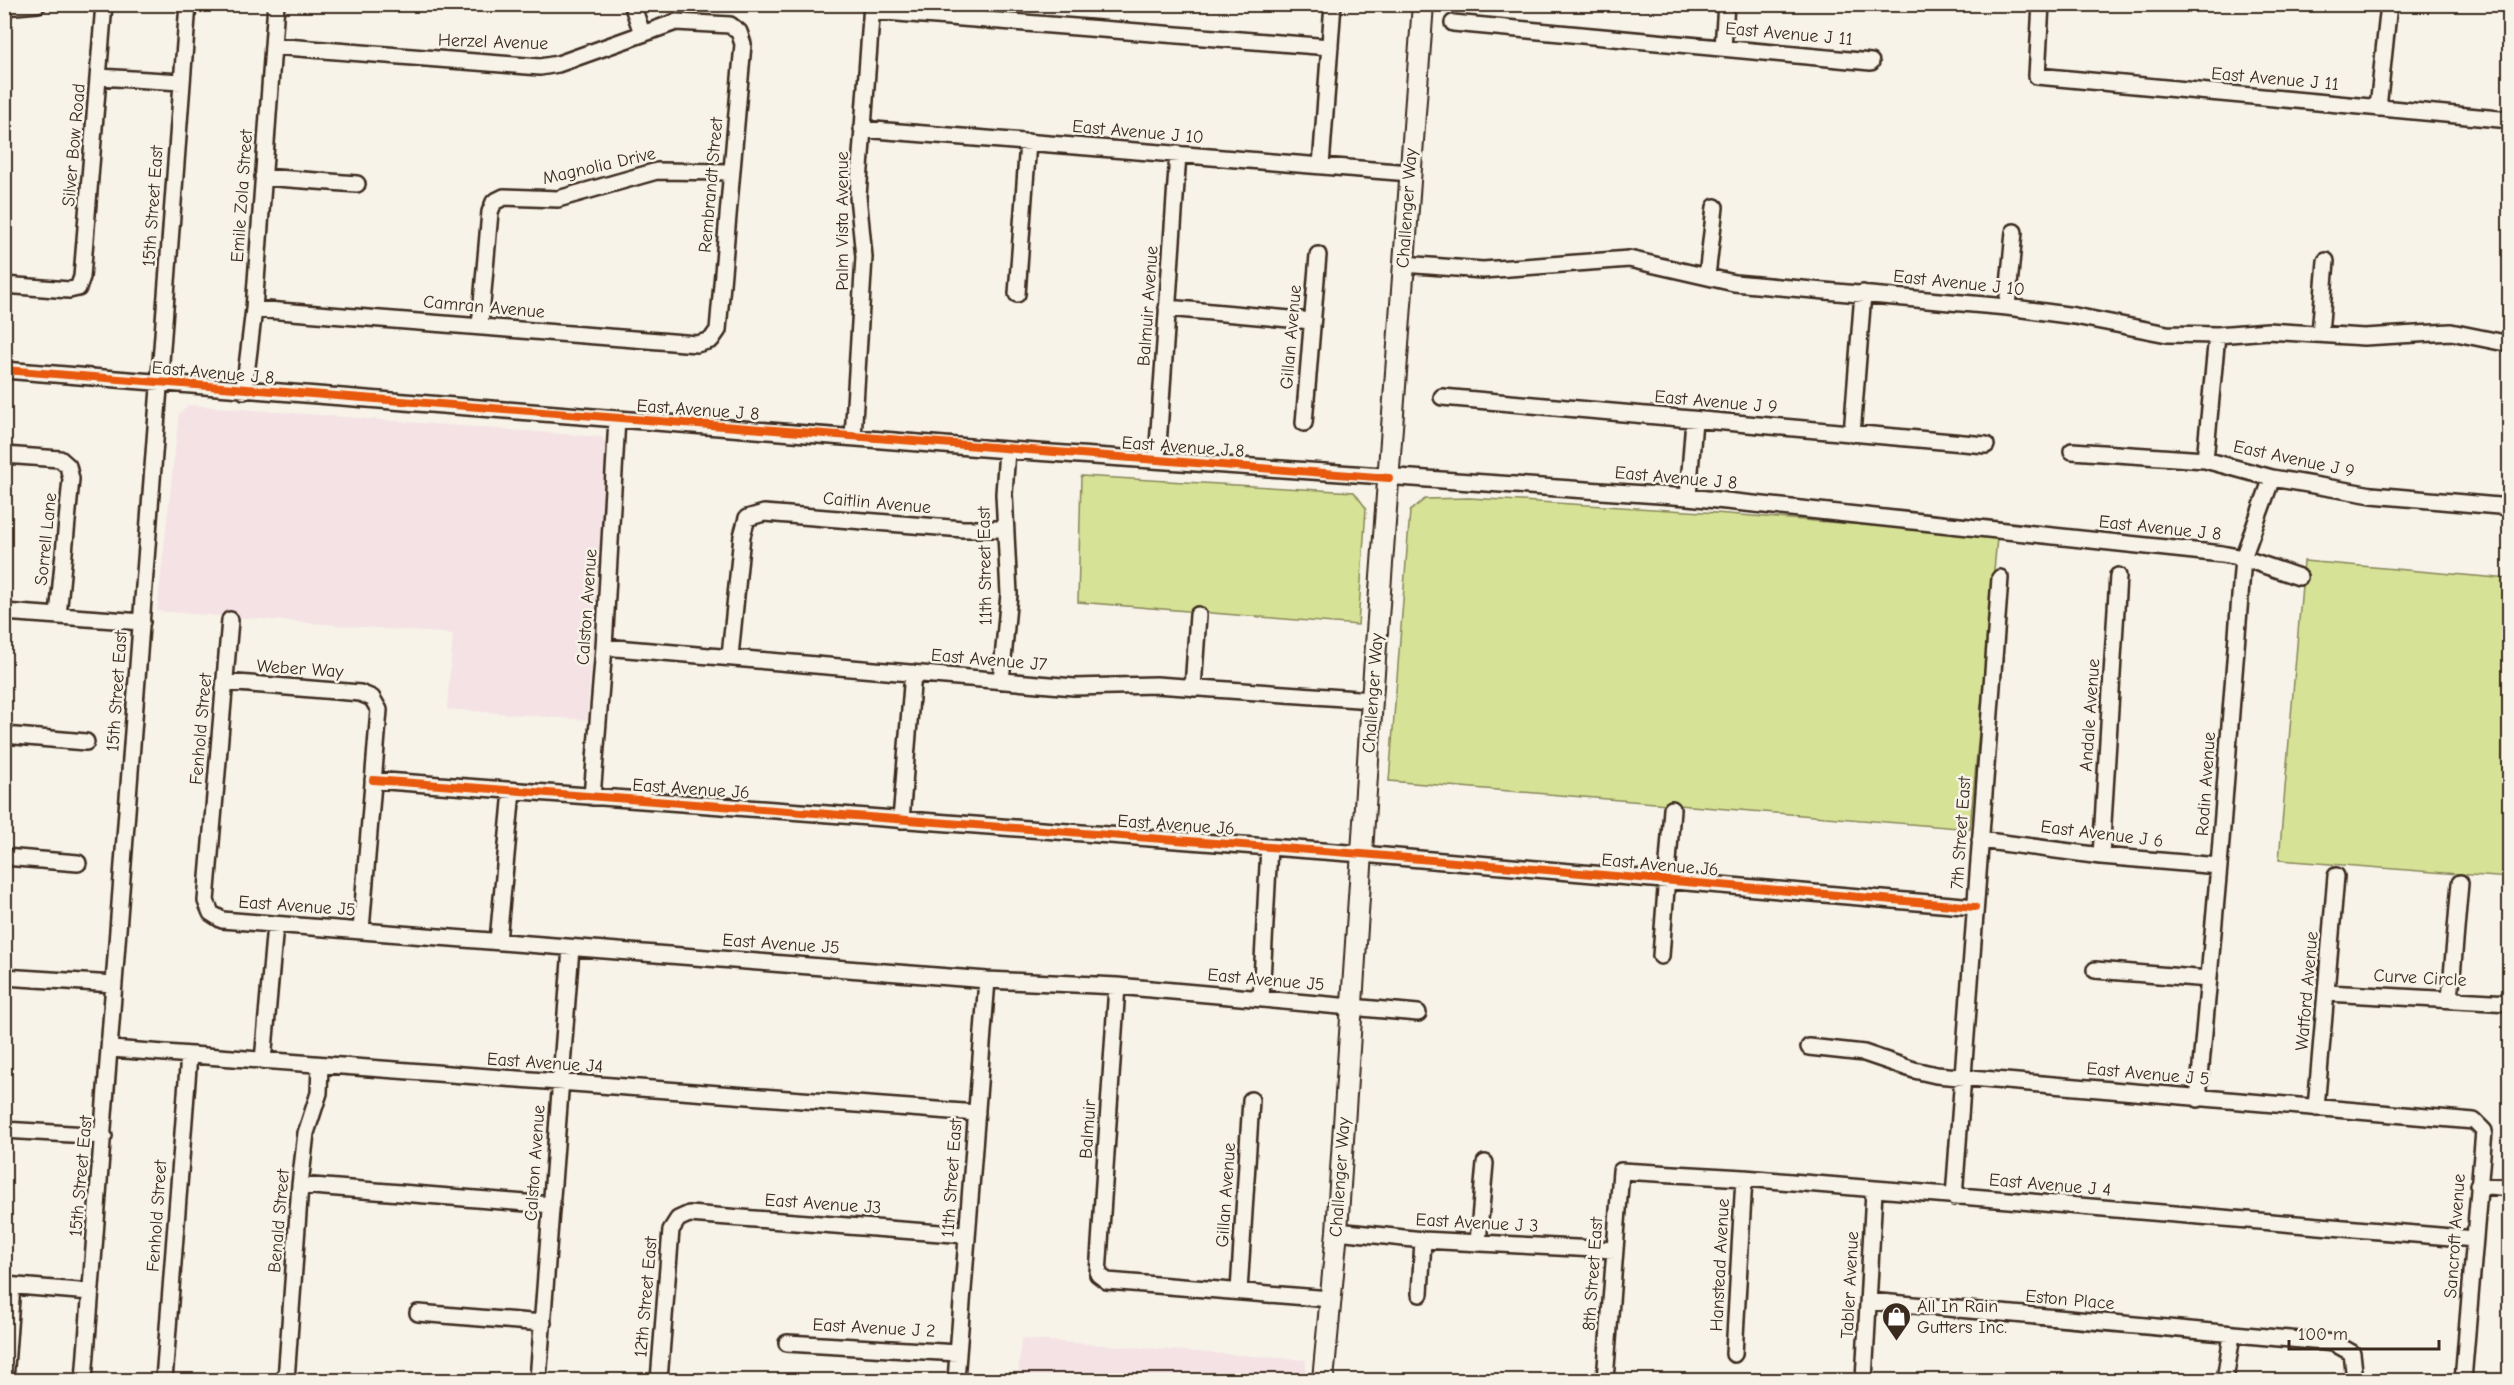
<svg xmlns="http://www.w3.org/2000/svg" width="2514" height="1385" font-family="'Comic Neue',sans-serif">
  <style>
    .built { fill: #f4e2e5 }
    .green { fill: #d6e295; stroke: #88865a; stroke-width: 1.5 }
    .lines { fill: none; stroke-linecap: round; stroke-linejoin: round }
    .minor-casing { stroke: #3b2a1e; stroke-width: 20 }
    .major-casing { stroke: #3b2a1e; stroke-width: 24 }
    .minor { stroke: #f7f3e8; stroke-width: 15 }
    .major { stroke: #f7f3e8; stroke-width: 20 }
    .cycleway-casing { stroke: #f7f3e8; stroke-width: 11 }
    .cycleway { stroke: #e8590c; stroke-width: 8 }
    .labels { text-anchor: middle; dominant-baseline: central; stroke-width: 5; stroke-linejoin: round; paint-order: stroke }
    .street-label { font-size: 18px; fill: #3b2a1e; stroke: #f7f3e8 }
    .poi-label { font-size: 18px; fill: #3b2a1e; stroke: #f7f3e8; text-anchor: start }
  </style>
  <rect width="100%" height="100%" fill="#f7f3e8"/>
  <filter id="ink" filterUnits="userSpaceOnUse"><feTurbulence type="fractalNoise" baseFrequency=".0167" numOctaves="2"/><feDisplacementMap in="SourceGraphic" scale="12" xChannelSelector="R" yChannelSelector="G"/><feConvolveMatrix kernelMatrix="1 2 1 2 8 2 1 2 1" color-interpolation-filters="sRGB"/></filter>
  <g filter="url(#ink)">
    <path class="built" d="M 188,405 L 601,437 L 607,444 L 587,720 L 447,709 L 453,634 L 157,611 L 179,414 Z
      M 1021,1339 L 1306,1360 L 1305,1380 L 1018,1380 Z"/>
    <path class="green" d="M 1081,476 L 1354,492 L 1366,508 L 1358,625 L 1078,602 Z
      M 1469,498 L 1703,512 L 1993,535 L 1997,538 L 1970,829 L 1389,781 L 1410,511 L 1425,499 Z
      M 2304,561 L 2509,579 L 2509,878 L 2279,860 Z"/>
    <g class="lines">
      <defs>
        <path id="minor" d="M 632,4 L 642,33
          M 2041,4 L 2037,76 L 2510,120
          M 4,7 L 38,4
          M 872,11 L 1330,47
          M 1453,23 L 1871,62
          M 1723,48 L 1726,4
          M 99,77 L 181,82
          M 2378,108 L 2389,4
          M 862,129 L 1410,173
          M 1321,166 L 1333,4
          M 263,177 L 357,184
          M 1403,264 L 1483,270 L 1629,259 L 1734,283 L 2007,307 L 2075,316 L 2167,334 L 2217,335 L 2268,331 L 2364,337 L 2451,332 L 2510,344
          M 1707,276 L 1715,207
          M 4,285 L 69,290 L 78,288 L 82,277 L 104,4
          M 1017,294 L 1028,142
          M 2007,307 L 2014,232
          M 1167,308 L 1312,321
          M 254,309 L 697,344 L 711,340 L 718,330 L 743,44 L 739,32 L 730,25 L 676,22 L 558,64 L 540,67 L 273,46
          M 480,326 L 490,212 L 494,202 L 504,197 L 558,199 L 657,171 L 731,172
          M 2320,334 L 2326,261
          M 4,370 L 1007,450 L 1688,497 L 2222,554 L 2243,558 L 2299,577
          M 244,391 L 254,309 L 276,4
          M 1442,397 L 1986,445
          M 1304,423 L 1318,255
          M 1852,434 L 1863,293
          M 853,437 L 864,257 L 858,196 L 872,4
          M 2072,451 L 2205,460 L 2272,478 L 2372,495 L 2510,507
          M 4,455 L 60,459 L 68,466 L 71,479 L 58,616
          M 1157,460 L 1178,154
          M 2205,460 L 2217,335
          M 1688,497 L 1694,420
          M 4,612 L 142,622
          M 230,620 L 206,901 L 211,913 L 222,920 L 987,980 L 1117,986 L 1418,1013
          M 604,647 L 1074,687 L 1156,685 L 1372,700
          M 730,656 L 742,536 L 747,518 L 764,513 L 963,529 L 1005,529
          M 1001,681 L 1009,594 L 1004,494 L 1007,450
          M 225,682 L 360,693 L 372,698 L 379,710 L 361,930
          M 1193,688 L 1198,615
          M 4,735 L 86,742
          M 373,780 L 1362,854 L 1975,907
          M 592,797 L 604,647 L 617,419
          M 901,820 L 913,673
          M 1980,840 L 2101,856 L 2219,866
          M 2101,856 L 2118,576
          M 4,857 L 78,863
          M 498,941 L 512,791
          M 1661,956 L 1672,809
          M 2095,970 L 2209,979
          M 4,977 L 114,984
          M 1117,986 L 1098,1274 L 1107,1281 L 1330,1299
          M 2327,993 L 2510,1003
          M 1261,999 L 1269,847
          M 2450,999 L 2460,883
          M 1809,1047 L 1864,1053 L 1914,1070 L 1936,1075 L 2474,1121 L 2484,1131 L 2463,1380
          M 111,1049 L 977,1113
          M 263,1061 L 275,925
          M 2198,1099 L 2219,866 L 2243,558 L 2272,478
          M 2316,1108 L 2336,876
          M 4,1130 L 104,1136
          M 300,1185 L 552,1205
          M 2478,1185 L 2510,1188
          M 1954,1197 L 2000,578
          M 1337,1231 L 1423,1240 L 1615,1250
          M 1478,1242 L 1485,1163
          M 5,1285 L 91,1292
          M 1239,1291 L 1251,1100
          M 1420,1294 L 1423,1240
          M 1869,1301 L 2334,1343 L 2352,1353 L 2355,1380
          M 418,1313 L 543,1323
          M 787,1343 L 958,1353
          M 1734,1354 L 1744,1178
          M 5,1380 L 12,1286
          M 84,1380 L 188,4
          M 164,1380 L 189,1055
          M 286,1380 L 300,1185 L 306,1133 L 319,1093 L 320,1066
          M 538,1380 L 571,948
          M 659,1380 L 671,1230 L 678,1219 L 689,1214 L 967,1235
          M 956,1380 L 987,980
          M 1605,1380 L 1621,1171 L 1744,1178 L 2475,1239
          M 1864,1380 L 1874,1191
          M 2225,1380 L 2232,1335"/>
        <path id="major" d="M 1323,1380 L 1337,1231 L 1372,700 L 1423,4"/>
      </defs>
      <use href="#minor" class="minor-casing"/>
      <use href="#major" class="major-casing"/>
      <use href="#minor" class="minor"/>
      <use href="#major" class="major"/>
      <defs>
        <path id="cycleway" d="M 4,370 L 1389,478
          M 373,780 L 1362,854 L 1975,907"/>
      </defs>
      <use href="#cycleway" class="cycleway-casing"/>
      <use href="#cycleway" class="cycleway"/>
    </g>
  </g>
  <defs>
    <symbol id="shop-pin" viewBox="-11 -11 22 30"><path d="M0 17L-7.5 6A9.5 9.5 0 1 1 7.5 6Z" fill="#3b2a1e" stroke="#f7f3e8"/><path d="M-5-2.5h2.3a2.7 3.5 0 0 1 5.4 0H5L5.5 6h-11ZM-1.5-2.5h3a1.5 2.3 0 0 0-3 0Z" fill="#fff"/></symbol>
  </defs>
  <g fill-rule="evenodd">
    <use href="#shop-pin" x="1880" y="1300" width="33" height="45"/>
  </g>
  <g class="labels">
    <g class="street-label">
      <text transform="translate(1789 34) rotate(5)">East Avenue J 11</text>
      <text transform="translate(493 42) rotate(2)">Herzel Avenue</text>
      <text transform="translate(2275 79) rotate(5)">East Avenue J 11</text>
      <text transform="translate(1138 132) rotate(5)">East Avenue J 10</text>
      <text transform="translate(74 145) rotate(-85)">Silver Bow Road</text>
      <text transform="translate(599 166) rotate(-13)">Magnolia Drive</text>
      <text transform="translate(711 185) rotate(-85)">Rembrandt Street</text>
      <text transform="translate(242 196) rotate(-86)">Emile Zola Street</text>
      <text transform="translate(153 206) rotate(-86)">15th Street East</text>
      <text transform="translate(1407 208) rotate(-86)">Challenger Way</text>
      <text transform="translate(842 221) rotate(-90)">Palm Vista Avenue</text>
      <text transform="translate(1959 283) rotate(6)">East Avenue J 10</text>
      <text transform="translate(1148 306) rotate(-86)">Balmuir Avenue</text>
      <text transform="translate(484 307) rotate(5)">Camran Avenue</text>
      <text transform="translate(1291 337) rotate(-85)">Gillan Avenue</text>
      <text transform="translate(213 373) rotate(5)">East Avenue J 8</text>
      <text transform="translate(1716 402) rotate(5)">East Avenue J 9</text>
      <text transform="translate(698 410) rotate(4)">East Avenue J 8</text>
      <text transform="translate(1183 447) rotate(4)">East Avenue J 8</text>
      <text transform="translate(2294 459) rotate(12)">East Avenue J 9</text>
      <text transform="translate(1676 478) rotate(5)">East Avenue J 8</text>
      <text transform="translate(877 503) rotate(5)">Caitlin Avenue</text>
      <text transform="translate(2160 528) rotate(6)">East Avenue J 8</text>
      <text transform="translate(46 539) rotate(-84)">Sorrell Lane</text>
      <text transform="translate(985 566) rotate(-91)">11th Street East</text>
      <text transform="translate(587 607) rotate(-86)">Calston Avenue</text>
      <text transform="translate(989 660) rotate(5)">East Avenue J7</text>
      <text transform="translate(300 669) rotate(4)">Weber Way</text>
      <text transform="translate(117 691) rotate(-86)">15th Street East</text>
      <text transform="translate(1373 693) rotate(-86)">Challenger Way</text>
      <text transform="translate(2090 715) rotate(-86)">Andale Avenue</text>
      <text transform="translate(201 729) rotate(-85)">Fenhold Street</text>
      <text transform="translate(2206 784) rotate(-86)">Rodin Avenue</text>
      <text transform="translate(691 789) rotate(4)">East Avenue J6</text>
      <text transform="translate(1176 825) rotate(4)">East Avenue J6</text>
      <text transform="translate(1961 833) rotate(-86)">7th Street East</text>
      <text transform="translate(2102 834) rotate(7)">East Avenue J 6</text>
      <text transform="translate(1660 865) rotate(5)">East Avenue J6</text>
      <text transform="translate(297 906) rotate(4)">East Avenue J5</text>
      <text transform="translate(781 944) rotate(4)">East Avenue J5</text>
      <text transform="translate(2420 978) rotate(3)">Curve Circle</text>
      <text transform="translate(1266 980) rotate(5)">East Avenue J5</text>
      <text transform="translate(2307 991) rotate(-85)">Watford Avenue</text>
      <text transform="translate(545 1063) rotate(4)">East Avenue J4</text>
      <text transform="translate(2148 1074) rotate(5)">East Avenue J 5</text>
      <text transform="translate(1088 1129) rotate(-86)">Balmuir</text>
      <text transform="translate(535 1163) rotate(-86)">Calston Avenue</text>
      <text transform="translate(81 1176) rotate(-85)">15th Street East</text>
      <text transform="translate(1340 1177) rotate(-86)">Challenger Way</text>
      <text transform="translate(952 1178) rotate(-86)">11th Street East</text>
      <text transform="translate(2050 1185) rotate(5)">East Avenue J 4</text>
      <text transform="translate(1226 1195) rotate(-86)">Gillan Avenue</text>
      <text transform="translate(823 1204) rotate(4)">East Avenue J3</text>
      <text transform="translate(157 1216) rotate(-86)">Fenhold Street</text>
      <text transform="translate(279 1221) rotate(-85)">Benald Street</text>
      <text transform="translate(1477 1223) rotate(3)">East Avenue J 3</text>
      <text transform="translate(2455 1236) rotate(-86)">Sancroft Avenue</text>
      <text transform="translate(1720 1265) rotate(-87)">Hanstead Avenue</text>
      <text transform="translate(1593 1274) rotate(-86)">8th Street East</text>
      <text transform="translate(1850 1285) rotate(-87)">Tabler Avenue</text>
      <text transform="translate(646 1297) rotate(-85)">12th Street East</text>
      <text transform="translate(2070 1300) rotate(5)">Eston Place</text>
      <text transform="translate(874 1328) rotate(3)">East Avenue J 2</text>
    </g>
    <g class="poi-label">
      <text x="1917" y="1306">All In Rain<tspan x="1917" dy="21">Gutters Inc.</tspan></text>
    </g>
  </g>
  <rect width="2514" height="1385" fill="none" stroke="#f7f3e8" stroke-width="24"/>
  <rect x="12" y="12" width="2490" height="1361" fill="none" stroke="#3b2a1e" stroke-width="2" filter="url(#ink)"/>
  <path d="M2289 1340v9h150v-9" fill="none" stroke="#3b2a1e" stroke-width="3"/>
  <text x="2298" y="1340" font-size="18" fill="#3b2a1e" stroke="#f7f3e8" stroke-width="4.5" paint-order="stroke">100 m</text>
</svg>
